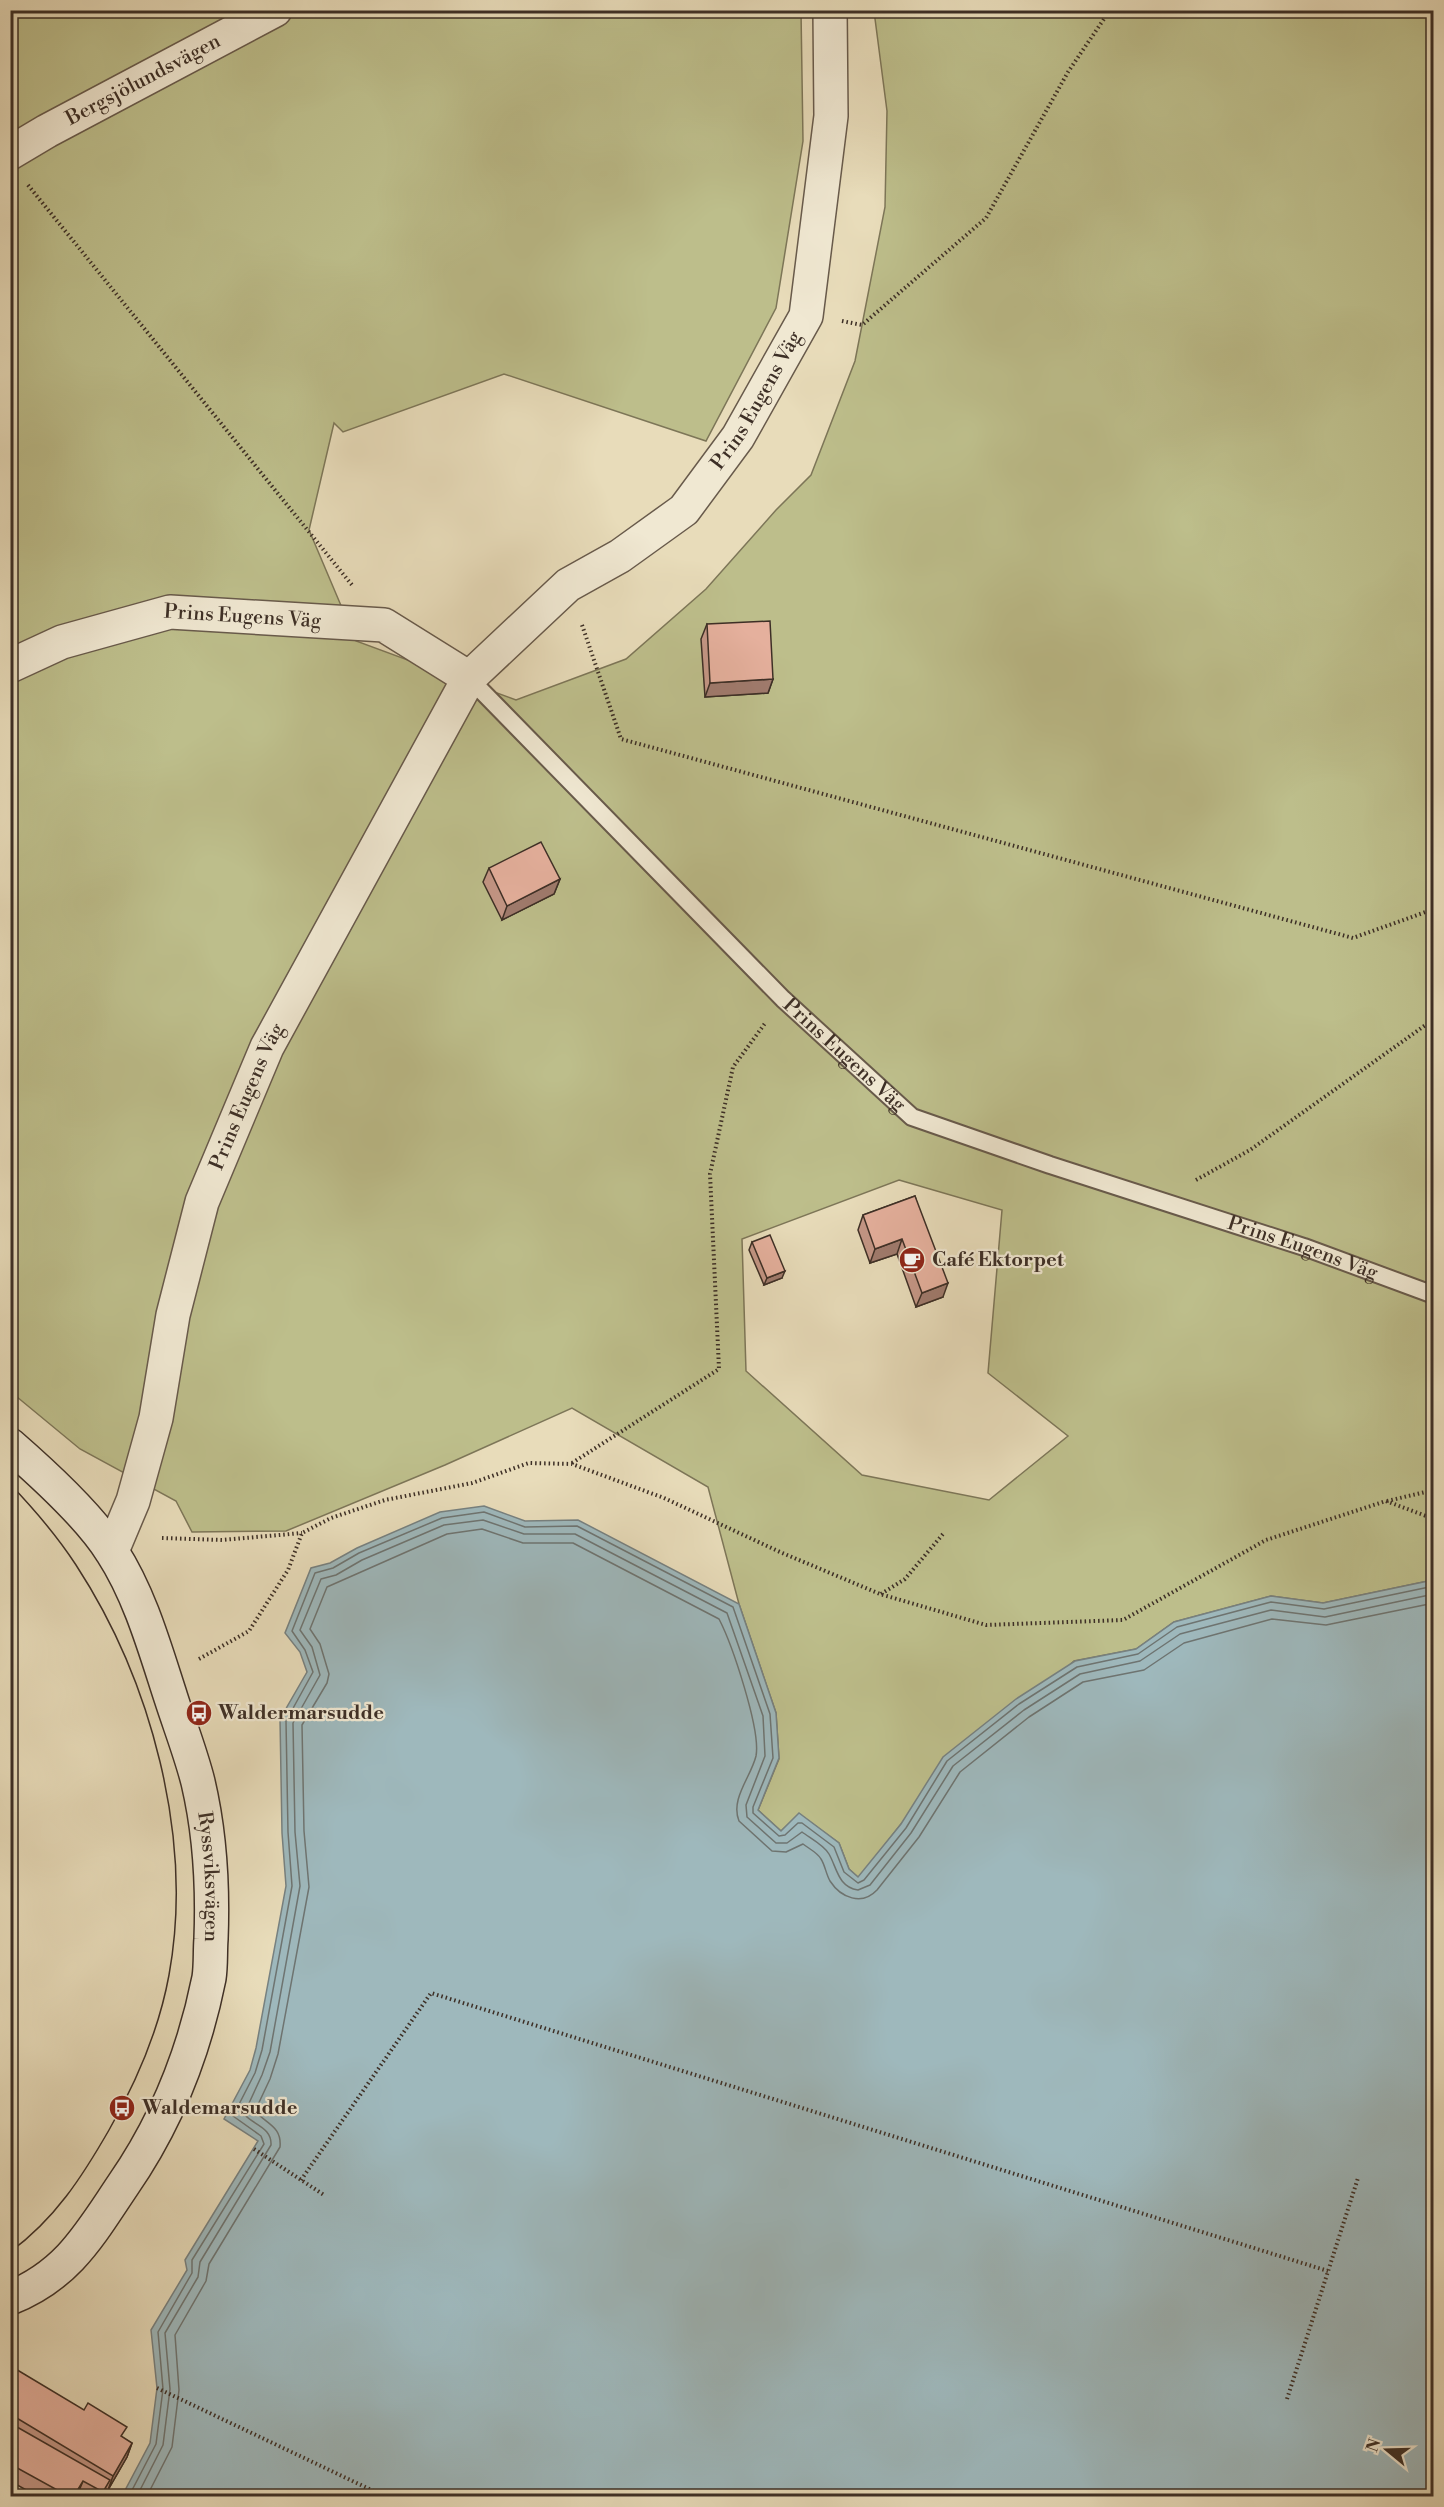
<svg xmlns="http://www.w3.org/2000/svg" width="1444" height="2507" font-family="'Libre Bodoni',serif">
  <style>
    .green { fill: #bdbe8b; stroke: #7d7658; stroke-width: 1.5; fill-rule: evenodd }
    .water { fill: #9eb8bc; stroke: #778180; stroke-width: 1.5 }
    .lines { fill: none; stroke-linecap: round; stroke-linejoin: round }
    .shore { stroke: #6e7471; stroke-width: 1.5 }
    .lane-casing { stroke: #685a4b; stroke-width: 20 }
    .street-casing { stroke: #685a4b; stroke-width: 36 }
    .secondary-casing { stroke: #3d2f26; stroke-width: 36 }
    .path { stroke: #3d2f26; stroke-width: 4; stroke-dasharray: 1.5 3; stroke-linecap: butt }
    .lane { stroke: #f0e8d2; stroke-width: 16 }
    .street { stroke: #f0e8d2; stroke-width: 33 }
    .secondary { stroke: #f0e8d2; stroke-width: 33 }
    .tram { stroke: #3d2f26; stroke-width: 1.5 }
    .wall { fill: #c59787; stroke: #3d2f26; stroke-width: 1.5 }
    .shaded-wall { fill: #a07b6e; stroke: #3d2f26; stroke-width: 1.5 }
    .building { fill: #e5b09d; stroke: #3d2f26; stroke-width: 1.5 }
    .labels { text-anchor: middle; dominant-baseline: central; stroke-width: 4.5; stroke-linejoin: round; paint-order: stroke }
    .street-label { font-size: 20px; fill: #3d2f26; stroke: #f0e8d2 }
    .poi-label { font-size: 20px; font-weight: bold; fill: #3d2f26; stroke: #f0e8d2; text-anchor: start }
  </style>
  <rect width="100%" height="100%" fill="#e8dcba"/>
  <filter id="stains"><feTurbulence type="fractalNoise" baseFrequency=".00333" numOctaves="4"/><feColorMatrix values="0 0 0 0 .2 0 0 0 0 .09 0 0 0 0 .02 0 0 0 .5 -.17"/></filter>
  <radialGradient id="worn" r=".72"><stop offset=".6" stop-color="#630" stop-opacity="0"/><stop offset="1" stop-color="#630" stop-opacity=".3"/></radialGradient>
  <path class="green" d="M 10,11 L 801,11 L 803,141 L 776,308 L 706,441 L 504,374 L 343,432 L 334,423 L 309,530 L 356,641 L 516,700 L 626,659 L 706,589 L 776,510 L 811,475 L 855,361 L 885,207 L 887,111 L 874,11 L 1433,11 L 1433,1580 L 1323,1603 L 1271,1596 L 1174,1622 L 1136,1649 L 1074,1661 L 901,1824 L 859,1878 L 849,1869 L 839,1843 L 799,1814 L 781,1831 L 758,1810 L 779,1759 L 776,1713 L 739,1604 L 708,1487 L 572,1408 L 445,1465 L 286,1531 L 192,1532 L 176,1501 L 80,1449 L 11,1392 ZM 899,1180 L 1002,1210 L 988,1373 L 1068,1436 L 989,1500 L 862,1475 L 746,1371 L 742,1239 Z"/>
  <path class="water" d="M 484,1506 L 525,1521 L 578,1520 L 739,1604 L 776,1713 L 779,1758 L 758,1810 L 781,1831 L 799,1813 L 839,1843 L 849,1869 L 858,1877 L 901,1824 L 943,1757 L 1016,1699 L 1075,1661 L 1136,1649 L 1174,1622 L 1271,1596 L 1323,1603 L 1433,1580 L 1433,2496 L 122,2496 L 150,2443 L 157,2388 L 151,2330 L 187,2270 L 185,2260 L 258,2141 L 224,2119 L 250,2070 L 256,2048 L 286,1886 L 282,1833 L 280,1719 L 307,1672 L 300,1652 L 285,1633 L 311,1568 L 330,1563 L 357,1548 L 440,1512 Z"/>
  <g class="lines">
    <path class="shore" d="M 129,2496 L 156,2444 L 163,2389 L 158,2332 L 192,2273 L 192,2260 L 264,2144 L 261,2136 L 233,2116 L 255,2073 L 262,2050 L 292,1886 L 288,1832 L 286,1721 L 313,1672 L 305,1650 L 292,1631 L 315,1573 L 333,1568 L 359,1553 L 442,1518 L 484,1512 L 525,1527 L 577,1526 L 733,1607 L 770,1714 L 773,1758 L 753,1807 L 753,1813 L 779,1836 L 785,1835 L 798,1823 L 802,1823 L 834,1847 L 844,1872 L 858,1883 L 864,1880 L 906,1828 L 947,1761 L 1019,1704 L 1077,1667 L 1138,1654 L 1177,1627 L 1271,1602 L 1324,1609 L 1434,1586
      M 137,2496 L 163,2445 L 170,2389 L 165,2333 L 198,2277 L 200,2262 L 271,2145 C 272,2127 253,2125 244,2114 L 262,2075 L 270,2052 L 300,1886 L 295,1832 L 293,1723 L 320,1675 L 312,1647 L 300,1630 L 321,1579 L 336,1575 L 362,1560 L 444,1525 L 483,1520 L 524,1534 L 575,1534 L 727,1613 L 763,1716 L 765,1756 L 746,1805 L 747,1817 L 776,1843 L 787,1843 L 802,1832 C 810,1838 824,1845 829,1854 C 837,1868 838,1887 858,1890 L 870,1885 L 911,1833 L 953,1766 L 1024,1710 L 1080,1674 L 1140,1661 L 1180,1634 L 1271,1610 L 1325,1617 L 1434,1594
      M 147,2496 L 172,2447 L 179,2390 L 175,2335 L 206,2281 L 209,2264 L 280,2147 C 282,2126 266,2124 255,2111 L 270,2079 L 278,2054 L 309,1887 L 304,1831 L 302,1725 L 327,1683 L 329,1674 L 320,1644 L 310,1629 L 327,1587 L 447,1534 L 482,1529 L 523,1543 L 573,1543 L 719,1619 C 732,1644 761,1730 756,1756 C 751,1777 730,1799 739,1821 L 772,1851 L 786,1852 L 803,1844 C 808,1848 818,1853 821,1859 C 825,1865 826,1874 830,1881 C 841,1898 862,1906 877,1890 L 919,1837 L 960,1772 L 1029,1717 L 1083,1682 L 1144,1670 L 1184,1643 L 1272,1619 L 1326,1625 L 1434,1603"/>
    <defs>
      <g id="lane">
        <path id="s1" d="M 469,678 L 783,999 L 912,1117 L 1050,1165 L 1304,1247 L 1434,1295"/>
      </g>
      <g id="street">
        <path id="s2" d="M 10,153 L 47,131 L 275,10"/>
        <path id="s3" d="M 10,666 L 62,642 L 170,612 L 384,625 L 469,678"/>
        <path id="s4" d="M 112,1551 L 133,1501 L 156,1418 L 173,1315 L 202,1202 L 267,1047 L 469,678 L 568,585 L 620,556 L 684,510 L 738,437 L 806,316 L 831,116 L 830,10"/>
      </g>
      <g id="secondary">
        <path id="s5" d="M 10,1445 C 41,1472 91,1518 112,1552 C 140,1595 155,1649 171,1698 C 180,1726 191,1754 198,1782 C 210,1833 213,1887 211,1939 C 210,1951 211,1965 209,1978 C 194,2053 166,2123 123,2185 C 90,2234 68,2275 10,2298"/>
      </g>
    </defs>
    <use href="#lane" class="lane-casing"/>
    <use href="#street" class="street-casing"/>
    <use href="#secondary" class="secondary-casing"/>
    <path class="path" d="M 28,185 L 352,585
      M 842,321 L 862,325 L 986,218 L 1068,72 L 1110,10
      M 582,625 L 621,739 L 1353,938 L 1434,909
      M 1196,1180 L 1250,1150 L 1434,1019
      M 572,1463 L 719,1369 L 710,1174 L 733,1067 L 766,1022
      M 1387,1501 L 1434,1490
      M 162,1538 L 222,1540 L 302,1533
      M 881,1594 L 905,1579 L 943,1534
      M 199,1659 L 249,1631 L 288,1570 L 302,1533 L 331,1518 L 385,1500 L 472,1483 L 529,1463 L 572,1464 L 664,1498 L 780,1552 L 880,1594 L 986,1625 L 1123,1620 L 1266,1540 L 1386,1501 L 1434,1519
      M 254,2149 L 324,2195
      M 301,2180 L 431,1993 L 1328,2271
      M 157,2388 L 384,2496
      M 1287,2399 L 1358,2178"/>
    <use href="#lane" class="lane"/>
    <use href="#street" class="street"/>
    <use href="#secondary" class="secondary"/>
    <path class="tram" d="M 10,1484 C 34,1509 57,1536 76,1565 C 151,1680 194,1838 169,1975 C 159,2030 137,2081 109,2130 C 82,2177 55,2219 10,2252"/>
  </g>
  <path class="wall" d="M 707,624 L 773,679 L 768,693 L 705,697 L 701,639 Z
    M 489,868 L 560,879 L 554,894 L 502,920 L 483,882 Z
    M 915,1196 L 943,1297 L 916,1307 L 897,1254 L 870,1263 L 858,1230 L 863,1215 Z
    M 752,1242 L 782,1278 L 764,1285 L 749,1250 Z
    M 10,2374 L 132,2443 L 127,2457 L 108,2490 L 106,2489 L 103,2496 L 80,2496 L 77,2495 L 77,2496 L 37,2496 L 10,2481 Z"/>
  <path class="shaded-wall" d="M 773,679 L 768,693 L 705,697 L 710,683 Z
    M 560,879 L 554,894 L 502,920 L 507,906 Z
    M 902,1239 L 897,1254 L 870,1263 L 875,1249 Z
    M 785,1271 L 782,1278 L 764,1285 L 767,1278 Z
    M 948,1283 L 943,1297 L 916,1307 L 922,1293 Z
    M 132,2443 L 127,2457 L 108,2490 L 113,2476 Z
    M 83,2481 L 77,2496 L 74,2496 Z"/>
  <path class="building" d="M 770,621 L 773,679 L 710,683 L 707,624 Z
    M 541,842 L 560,879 L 507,906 L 489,868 Z
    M 915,1196 L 948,1283 L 922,1293 L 902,1239 L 875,1249 L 863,1215 Z
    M 770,1235 L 785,1271 L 767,1278 L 752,1242 Z
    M 14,2368 L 84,2410 L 88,2403 L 127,2427 L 121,2436 L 132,2443 L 113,2476 L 10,2414 L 10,2374 Z
    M 10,2423 L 110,2480 L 103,2492 L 83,2481 L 74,2496 L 68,2496 L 10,2464 Z"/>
  <defs>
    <symbol id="cafe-disc" viewBox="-11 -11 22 22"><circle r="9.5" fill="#8f2418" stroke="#f0e8d2"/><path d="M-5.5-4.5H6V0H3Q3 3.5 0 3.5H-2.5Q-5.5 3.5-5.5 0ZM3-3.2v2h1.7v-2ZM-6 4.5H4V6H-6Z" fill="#fff"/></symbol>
    <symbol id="bus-disc" viewBox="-11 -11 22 22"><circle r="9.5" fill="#8f2418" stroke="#f0e8d2"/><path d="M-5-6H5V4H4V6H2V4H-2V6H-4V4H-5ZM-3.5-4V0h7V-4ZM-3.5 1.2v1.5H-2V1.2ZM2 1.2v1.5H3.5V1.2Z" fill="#fff"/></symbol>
  </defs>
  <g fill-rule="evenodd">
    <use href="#cafe-disc" x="897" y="1245" width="30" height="30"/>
    <use href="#bus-disc" x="184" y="1698" width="30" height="30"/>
    <use href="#bus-disc" x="107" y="2093" width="30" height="30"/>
  </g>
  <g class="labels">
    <g class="street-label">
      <text stroke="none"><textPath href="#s2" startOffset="152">Bergsjölundsvägen</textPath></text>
      <text stroke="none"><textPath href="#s4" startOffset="1356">Prins Eugens Väg</textPath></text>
      <text stroke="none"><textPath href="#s3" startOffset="242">Prins Eugens Väg</textPath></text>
      <text stroke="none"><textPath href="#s1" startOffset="532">Prins Eugens Väg</textPath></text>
      <text stroke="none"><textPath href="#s4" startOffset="476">Prins Eugens Väg</textPath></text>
      <text stroke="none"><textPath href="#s1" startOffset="1036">Prins Eugens Väg</textPath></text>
      <text stroke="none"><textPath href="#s5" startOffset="490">Ryssviksvägen</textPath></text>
    </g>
    <g class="poi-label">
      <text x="932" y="1260">Café Ektorpet</text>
      <text x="218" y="1713">Waldermarsudde</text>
      <text x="142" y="2108">Waldemarsudde</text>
    </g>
  </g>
  <rect width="1444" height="2507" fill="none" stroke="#e8dcba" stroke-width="36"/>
  <rect x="12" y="12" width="1420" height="2483" fill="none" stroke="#3d2f26" stroke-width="3"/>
  <rect x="18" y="18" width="1408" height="2471" fill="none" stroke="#3d2f26" stroke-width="1.5"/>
  <g transform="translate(1387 2450) rotate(289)" stroke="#f0e8d2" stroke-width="4.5" paint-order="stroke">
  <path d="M0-4.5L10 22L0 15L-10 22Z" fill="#3d2f26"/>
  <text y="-9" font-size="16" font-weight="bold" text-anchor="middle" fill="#3d2f26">N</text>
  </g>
  <rect width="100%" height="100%" filter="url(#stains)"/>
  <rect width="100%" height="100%" fill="url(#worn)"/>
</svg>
